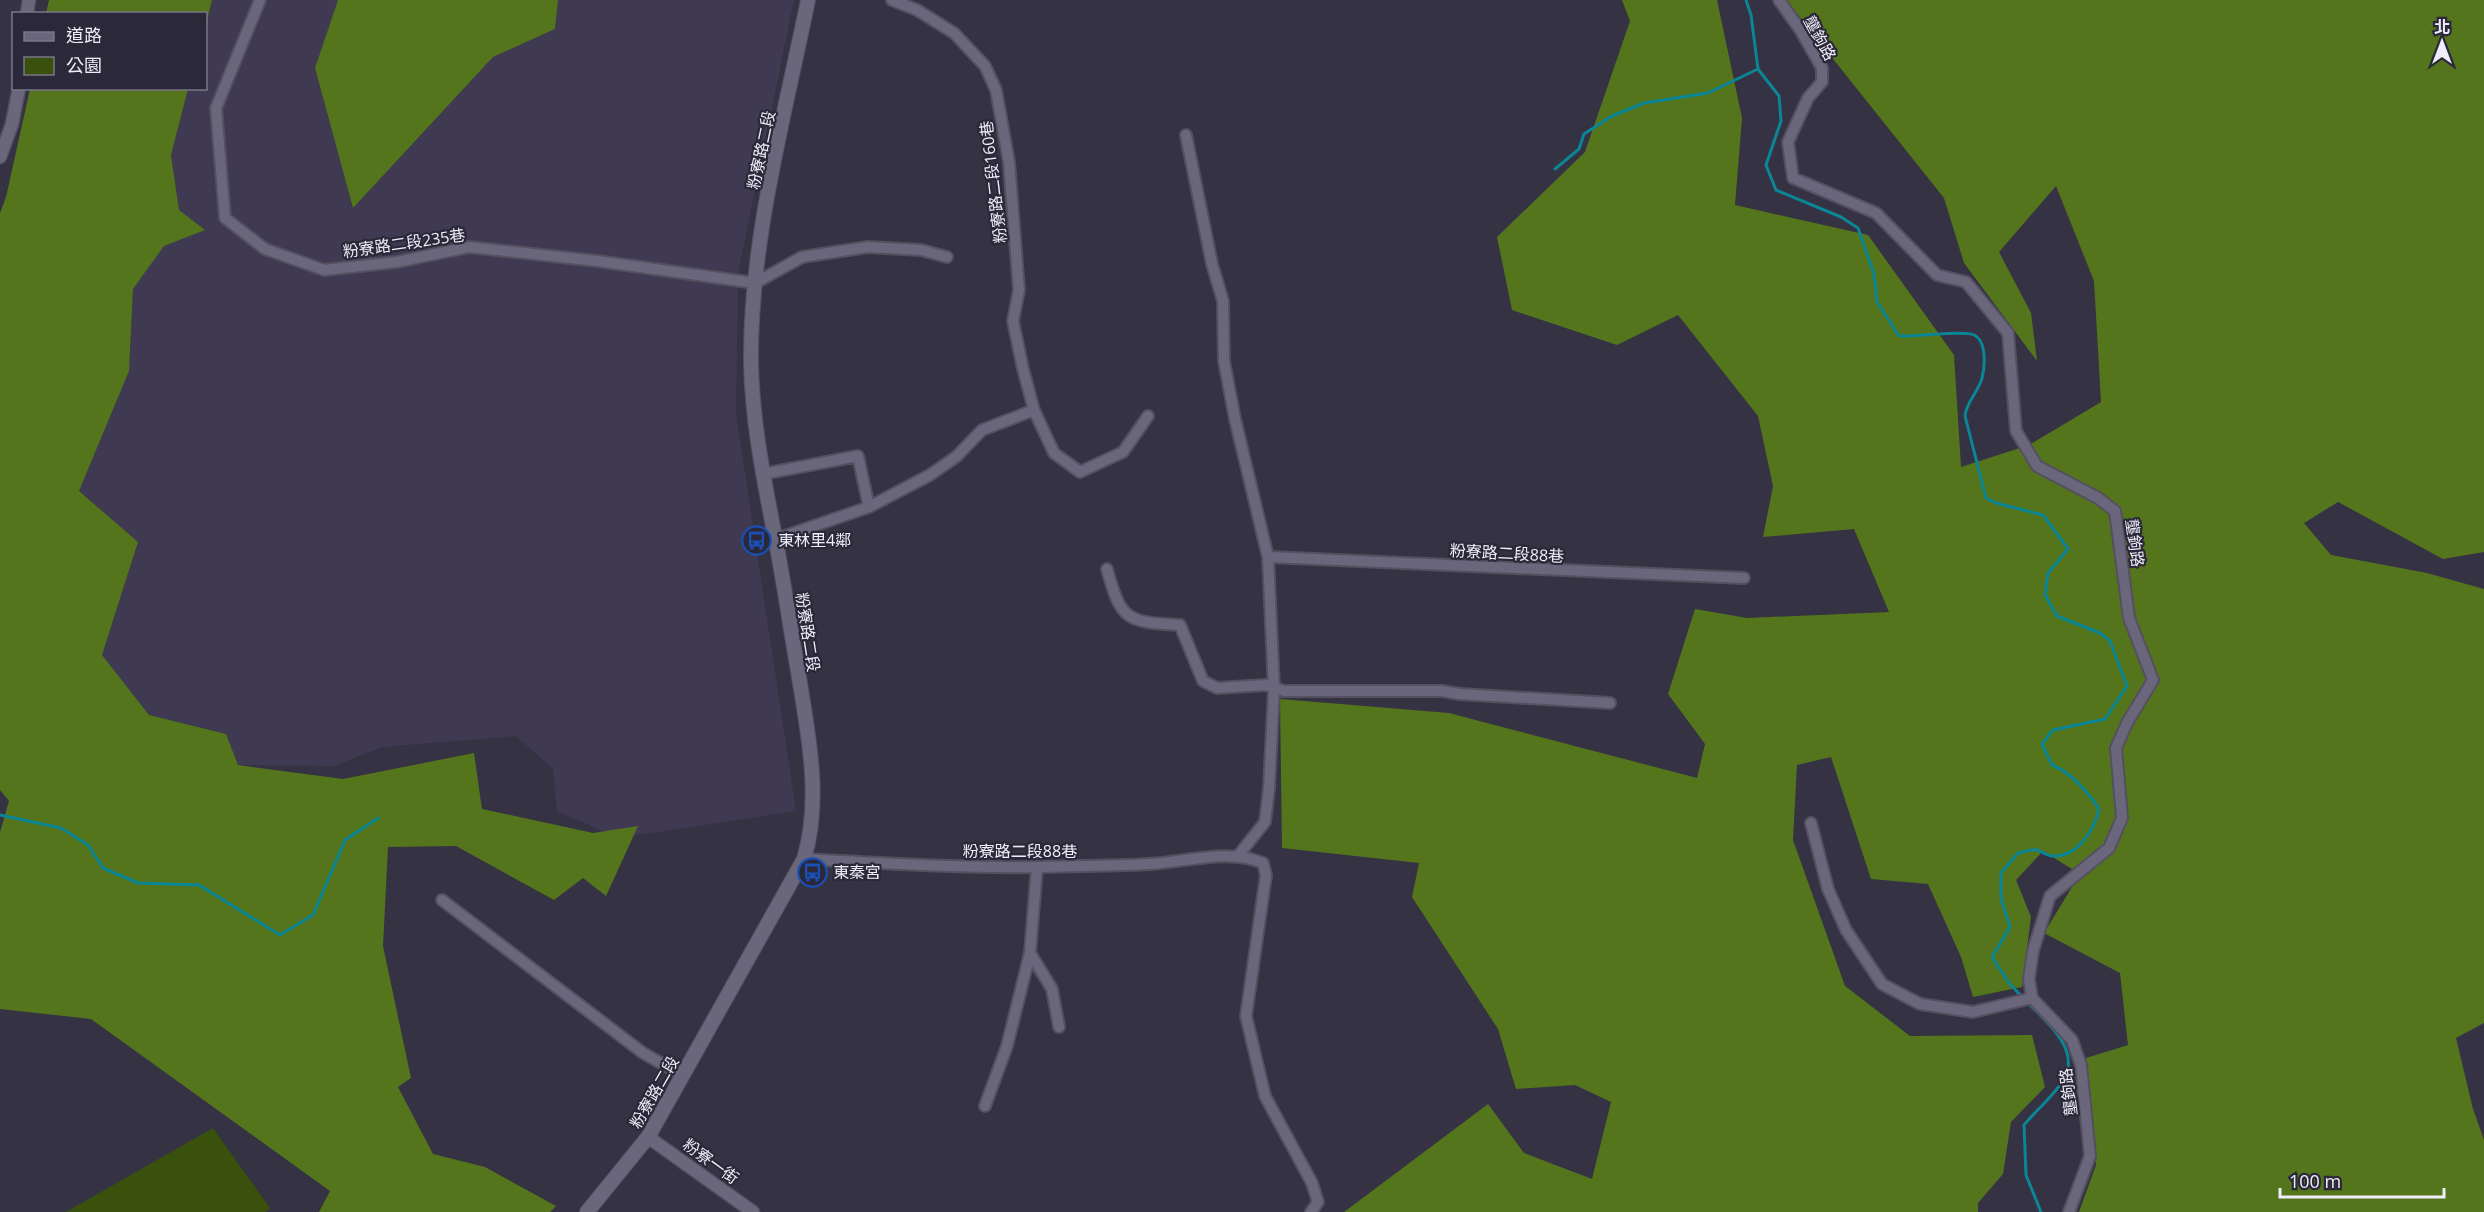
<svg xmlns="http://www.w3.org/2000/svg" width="2484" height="1212" font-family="'Open Sans','Noto Sans TC',sans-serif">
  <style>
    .built { fill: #3f3a52 }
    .green { fill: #39510d }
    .forest { fill: #54751c }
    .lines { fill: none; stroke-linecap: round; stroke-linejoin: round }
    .stream { stroke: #0a8696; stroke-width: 3 }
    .minor-casing { stroke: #545060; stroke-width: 14 }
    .tertiary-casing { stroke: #545060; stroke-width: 15 }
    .secondary-casing { stroke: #545060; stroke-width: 16 }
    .minor { stroke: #6a677c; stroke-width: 10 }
    .tertiary { stroke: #6a677c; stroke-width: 12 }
    .secondary { stroke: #6a677c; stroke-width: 14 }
    .labels { text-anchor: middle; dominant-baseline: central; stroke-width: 4.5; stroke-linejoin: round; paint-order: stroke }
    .street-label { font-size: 16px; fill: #efedfa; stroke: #2b2839 }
    .poi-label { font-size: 16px; fill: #efedfa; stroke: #2b2839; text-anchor: start }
  </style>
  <rect width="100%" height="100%" fill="#353244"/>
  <path class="built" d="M 212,0 L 338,0 L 315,68 L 353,208 L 493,57 L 555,29 L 558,0 L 794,0 L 738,273 L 736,414 L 796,811 L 619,838 L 557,811 L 553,769 L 516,736 L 382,747 L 334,766 L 238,765 L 226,734 L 149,715 L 102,655 L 138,542 L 79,491 L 129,371 L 133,289 L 164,246 L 179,210 L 171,155 L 188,89 L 206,88 L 206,25 Z"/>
  <path class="green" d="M 213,1128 L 270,1208 L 266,1212 L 66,1212 Z"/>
  <path class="forest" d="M 49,0 L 212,0 L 206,25 L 206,14 L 46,13 Z
    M 338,0 L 558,0 L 555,29 L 493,57 L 353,208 L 315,68 Z
    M 1622,0 L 1717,0 L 1742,118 L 1735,205 L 1868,235 L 1954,355 L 1961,467 L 2029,445 L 2101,402 L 2094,281 L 2056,186 L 1999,252 L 2031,313 L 2037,361 L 1964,263 L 1944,198 L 1786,0 L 2484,0 L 2484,552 L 2443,559 L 2338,502 L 2304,523 L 2331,555 L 2427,573 L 2484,589 L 2484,1023 L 2456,1038 L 2473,1109 L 2484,1140 L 2484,1212 L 2079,1212 L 2096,1165 L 2086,1058 L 2128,1045 L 2120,973 L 2044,933 L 2080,874 L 2043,851 L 2016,880 L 2031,917 L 2022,987 L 1973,997 L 1961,957 L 1928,884 L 1871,879 L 1831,757 L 1797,765 L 1793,840 L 1845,986 L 1910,1036 L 2032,1035 L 2045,1087 L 2011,1122 L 2003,1174 L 1978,1203 L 1978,1212 L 1344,1212 L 1488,1104 L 1524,1153 L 1592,1179 L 1611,1102 L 1575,1085 L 1516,1089 L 1498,1029 L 1412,897 L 1419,863 L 1282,848 L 1280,699 L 1449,713 L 1697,778 L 1705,744 L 1668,694 L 1695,609 L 1747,618 L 1889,612 L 1854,529 L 1763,537 L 1773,486 L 1758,416 L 1678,315 L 1617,345 L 1512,310 L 1497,237 L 1585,152 L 1630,21 Z
    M 30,89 L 188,89 L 171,155 L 179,210 L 205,230 L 164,246 L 133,289 L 129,371 L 79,491 L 138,542 L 102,655 L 149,715 L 226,734 L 238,765 L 343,779 L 474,753 L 482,809 L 593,833 L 638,826 L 606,896 L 583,878 L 554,900 L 456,846 L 388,847 L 383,946 L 411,1078 L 398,1087 L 433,1154 L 485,1167 L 556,1206 L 550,1212 L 319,1212 L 330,1191 L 91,1019 L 0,1009 L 0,832 L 9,801 L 0,790 L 0,213 L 6,197 Z"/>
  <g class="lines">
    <path class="stream" d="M 1746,0 L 1751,15 L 1758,69 L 1779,96 L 1781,121 L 1766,165 L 1776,190 L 1841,217 L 1858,228 L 1874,274 L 1877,302 L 1899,336 C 1916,337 1963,330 1974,335 C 1987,341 1985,367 1982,378 C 1979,391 1966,402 1965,416 L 1986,498 L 1996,503 L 2043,515 L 2068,549 L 2048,573 L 2045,595 L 2057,616 L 2100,633 L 2110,641 L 2127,686 L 2105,719 L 2053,730 L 2042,744 L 2052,765 C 2072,773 2087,791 2099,809 C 2094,831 2077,858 2051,856 C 2046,855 2041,851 2037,850 C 2031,849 2024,852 2018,853 L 2001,873 L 2001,898 L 2010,927 L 1992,957 L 2009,983 L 2022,997
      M 1555,169 L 1579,149 L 1584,134 L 1612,116 L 1644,103 L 1708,93 L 1758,69
      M 0,815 L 61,828 L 88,845 L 103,868 L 138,883 L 199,885 L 280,935 L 313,915 L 345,840 L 378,818
      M 2026,1001 C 2045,1021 2081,1048 2064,1079 C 2054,1096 2036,1110 2024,1125 L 2026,1175 L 2041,1212"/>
    <defs>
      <path id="minor" d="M 260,0 L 216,108 L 225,218 L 265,249 L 324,270 L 397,262 L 469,247 L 597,261 L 755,283 L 802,257 L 868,247 L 921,250 L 947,257
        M 892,0 L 917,10 L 954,33 L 985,66 L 996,90 L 1009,162 L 1019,290 L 1013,321 L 1023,369 L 1034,410 L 1054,453 L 1080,472 L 1123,452 L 1148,416
        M 1779,0 L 1801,31 L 1822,68 L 1822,82 L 1808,98 L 1788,142 L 1793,178 L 1876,213 L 1937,275 L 1966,282 L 2008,333 L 2016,431 L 2037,466 L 2098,498 L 2115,511 L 2129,618 L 2153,680 L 2127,723 L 2116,748 L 2122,818 L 2109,848 L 2050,896 L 2033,951 L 2029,979 L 2032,998 L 2072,1040 L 2081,1065 L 2090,1156 L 2069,1212
        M 1186,135 L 1212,264 L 1223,301 L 1224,361 L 1235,419 L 1268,557 L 1274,689 L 1269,789 L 1265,822 L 1237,857
        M 762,474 L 858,456 L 869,507 L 930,475 L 957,456 L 982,430 L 1034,410
        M 776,539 L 869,507
        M 1268,557 L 1744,578
        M 1107,569 C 1121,621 1127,622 1180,625 L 1203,681 L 1217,688 L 1266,685 L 1284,691 L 1442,691 L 1460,694 L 1610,703
        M 1811,823 L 1828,889 L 1846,930 L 1882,984 L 1920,1004 L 1973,1012 L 2032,998
        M 804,859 C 881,863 959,868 1036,867 C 1074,866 1112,866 1150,864 C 1185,862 1230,848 1263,863 L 1266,875 L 1246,1016 L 1265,1096 L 1312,1183 L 1318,1202 L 1311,1212
        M 442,900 L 643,1053 L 682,1075
        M 1030,953 L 1052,989 L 1059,1027
        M 985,1106 L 1007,1046 L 1030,953 L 1037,867"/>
      <path id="tertiary" d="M 27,14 L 29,0
        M 0,157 L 12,124 L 19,88
        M 648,1137 L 753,1212"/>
      <path id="secondary" d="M 587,1212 L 648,1137 L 804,859 C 822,798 808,734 798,671 C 790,627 784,582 775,537 C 764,480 752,421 751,362 C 750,240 784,119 808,0"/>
    </defs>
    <use href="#minor" class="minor-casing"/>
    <use href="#tertiary" class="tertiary-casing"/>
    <use href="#secondary" class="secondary-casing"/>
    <use href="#minor" class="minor"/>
    <use href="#tertiary" class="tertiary"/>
    <use href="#secondary" class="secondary"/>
  </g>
  <defs>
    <symbol id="bus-ring" viewBox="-11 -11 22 22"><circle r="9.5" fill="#2b2839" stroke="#1a4fb4" stroke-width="1.5"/><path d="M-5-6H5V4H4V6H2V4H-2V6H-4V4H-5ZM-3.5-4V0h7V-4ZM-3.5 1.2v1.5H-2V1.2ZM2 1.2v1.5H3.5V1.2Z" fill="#1a4fb4"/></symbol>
  </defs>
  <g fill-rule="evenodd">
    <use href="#bus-ring" x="740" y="524" width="33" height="33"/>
    <use href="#bus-ring" x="796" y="856" width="33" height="33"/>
  </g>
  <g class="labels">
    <g class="street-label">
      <text transform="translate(1820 38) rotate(61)">壟鉤路</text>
      <text transform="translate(761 150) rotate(-78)">粉寮路二段</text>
      <text transform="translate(993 182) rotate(-97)">粉寮路二段160巷</text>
      <text transform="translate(404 243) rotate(-8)">粉寮路二段235巷</text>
      <text transform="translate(2135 543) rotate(82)">壟鉤路</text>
      <text transform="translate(1507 553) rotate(3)">粉寮路二段88巷</text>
      <text transform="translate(808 632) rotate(81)">粉寮路二段</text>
      <text x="1020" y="851">粉寮路二段88巷</text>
      <text transform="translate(654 1092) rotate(-60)">粉寮路二段</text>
      <text transform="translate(2068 1092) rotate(-97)">壟鉤路</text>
      <text transform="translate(711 1161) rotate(36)">粉寮一街</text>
    </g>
    <g class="poi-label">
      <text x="778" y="540">東林里4鄰</text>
      <text x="833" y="872">東秦宮</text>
    </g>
  </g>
  <rect x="12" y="12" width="195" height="78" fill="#2b2839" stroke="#797786" stroke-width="1.5"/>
  <rect x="24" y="32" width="30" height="9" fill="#6a677c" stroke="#797786" stroke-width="1.5"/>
  <text x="66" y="42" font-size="18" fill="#efedfa">道路</text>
  <rect x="24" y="57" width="30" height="18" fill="#39510d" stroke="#797786" stroke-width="1.5"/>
  <text x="66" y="72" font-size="18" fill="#efedfa">公園</text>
  <g transform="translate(2442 42)" stroke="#2b2839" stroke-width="4.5" paint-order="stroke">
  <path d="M0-4.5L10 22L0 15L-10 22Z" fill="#efedfa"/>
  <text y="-9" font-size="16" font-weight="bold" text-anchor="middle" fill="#efedfa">北</text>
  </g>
  <path d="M2280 1188v9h164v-9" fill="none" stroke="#efedfa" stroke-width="3"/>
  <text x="2289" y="1188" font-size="18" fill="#efedfa" stroke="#2b2839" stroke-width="4.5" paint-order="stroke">100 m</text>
</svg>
